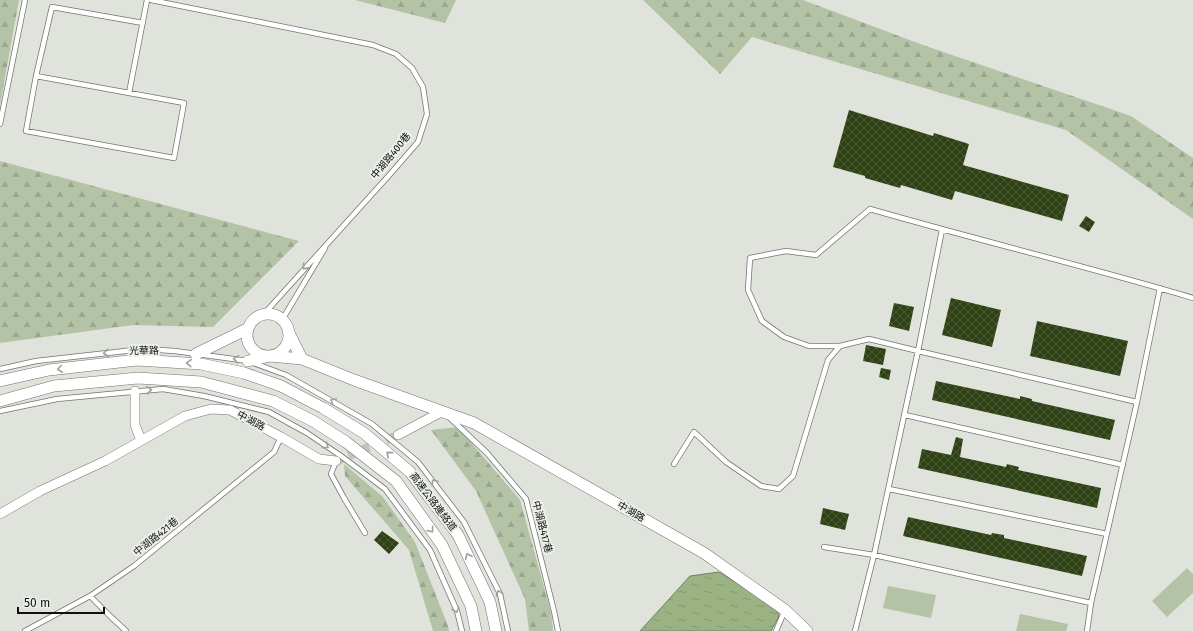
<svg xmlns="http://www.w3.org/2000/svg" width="1193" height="631" font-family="'Fira Sans','Noto Sans TC',sans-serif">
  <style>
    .forest { fill: url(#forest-firs) }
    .pitch { fill: #b4c3a5 }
    .water { fill: url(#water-ripples); stroke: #718260 }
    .building { fill: url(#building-cross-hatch) }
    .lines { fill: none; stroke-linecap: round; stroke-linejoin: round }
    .minor-tunnel { stroke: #c0c4bd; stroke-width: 9; stroke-dasharray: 9 4.5; stroke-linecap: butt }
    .service-casing { stroke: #72756f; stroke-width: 6 }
    .minor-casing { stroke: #72756f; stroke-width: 10 }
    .tertiary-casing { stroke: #72756f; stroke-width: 12 }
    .service { stroke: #fff; stroke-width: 4.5 }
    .minor { stroke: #fff; stroke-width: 9 }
    .tertiary { stroke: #fff; stroke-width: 11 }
    .oneway { stroke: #9fa09f }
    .labels { text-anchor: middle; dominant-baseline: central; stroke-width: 4; stroke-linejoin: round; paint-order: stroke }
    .street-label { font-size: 10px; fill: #10110f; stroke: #edf0e9 }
  </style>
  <defs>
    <pattern id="forest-firs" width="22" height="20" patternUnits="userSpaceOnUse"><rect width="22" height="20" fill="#b4c3a5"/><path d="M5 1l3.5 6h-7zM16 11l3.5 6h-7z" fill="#9aa68d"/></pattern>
    <pattern id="water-ripples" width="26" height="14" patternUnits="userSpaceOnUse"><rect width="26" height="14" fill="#9bb382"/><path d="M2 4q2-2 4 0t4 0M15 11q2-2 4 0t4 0" fill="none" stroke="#84996f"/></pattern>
    <pattern id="building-cross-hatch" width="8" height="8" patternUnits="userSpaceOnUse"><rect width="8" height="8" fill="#2e4215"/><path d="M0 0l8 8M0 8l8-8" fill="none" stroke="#495a35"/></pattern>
  </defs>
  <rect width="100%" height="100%" fill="#dfe3dc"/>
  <path class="forest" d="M 0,0 L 19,0 L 0,105 Z
    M 355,0 L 456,0 L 445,23 Z
    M 643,0 L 803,0 L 923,45 L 1131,116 L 1193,158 L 1193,219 L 1066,130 L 752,37 L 720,74 Z
    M 0,161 L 299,241 L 213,327 L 133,325 L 0,343 Z
    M 458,427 L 520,500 L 551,612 L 553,631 L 529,631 L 525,599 L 476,491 L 431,430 Z
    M 344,464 L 383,497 L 415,542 L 448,626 L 449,631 L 433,631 L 409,550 L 345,476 Z"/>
  <path class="pitch" d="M 1187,568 L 1193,574 L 1193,593 L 1167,617 L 1152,601 Z
    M 888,586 L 936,595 L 931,618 L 883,608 Z
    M 1020,614 L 1068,624 L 1066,631 L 1016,631 Z"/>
  <path class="water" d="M 719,572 L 776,608 L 779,616 L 771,631 L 640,631 L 690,576 Z"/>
  <path class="building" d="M 849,110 L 933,136 L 934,133 L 969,144 L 963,165 L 1069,195 L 1062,221 L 955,191 L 952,200 L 901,185 L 900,188 L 865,178 L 865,176 L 833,167 Z
    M 1086,216 L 1095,222 L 1089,232 L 1079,226 Z
    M 951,298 L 1001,310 L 992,347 L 942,335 Z
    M 894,303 L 914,307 L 909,331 L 889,326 Z
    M 1037,321 L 1128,341 L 1120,376 L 1030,356 Z
    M 866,345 L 886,349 L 883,365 L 863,361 Z
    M 881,368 L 891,370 L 889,380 L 879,377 Z
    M 936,381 L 1020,399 L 1020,396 L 1032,399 L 1032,401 L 1115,420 L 1110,440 L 932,400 Z
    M 956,437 L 963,439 L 960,457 L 1006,467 L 1007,464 L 1019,467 L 1018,470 L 1101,488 L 1097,508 L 918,468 L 922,449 L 951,455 Z
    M 823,508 L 849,514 L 845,530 L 820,524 Z
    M 908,517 L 991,535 L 992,533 L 1004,535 L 1004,538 L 1087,556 L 1082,576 L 903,536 Z
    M 382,531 L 399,543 L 389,554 L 374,540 Z"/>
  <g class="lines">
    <path class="minor-tunnel" d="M 336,461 L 398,435"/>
    <defs>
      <path id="service" d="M 151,0 L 373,45 L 396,54 L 412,68 L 423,87 L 427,114 L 418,142 L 392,172 L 263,315
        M 36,76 L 184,103 L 174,158 L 26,131 L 36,76 L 52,7 L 143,23
        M 129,93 L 147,0
        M 0,124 L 25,0
        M 282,320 L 325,248
        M 0,369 L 36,361 L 143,349 L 175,351 L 248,361 L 286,375 L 372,424 L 418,462 L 464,522 L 500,594 L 508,631
        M 1137,402 L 918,351 L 869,339 L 840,346 L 809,346 L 784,337 L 762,321 L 748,290 L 750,258 L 786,251 L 816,255 L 870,209 C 977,240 1086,266 1193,298
        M 0,411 L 57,399 L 163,389 L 204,396 L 269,412 L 307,433 L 341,456 L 385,489 L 430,550 L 457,611 L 462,631
        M 905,415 L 1123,465
        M 450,418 L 487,453 L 526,499 L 554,611 L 558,631
        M 336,461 L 331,474 L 344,498 L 365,533
        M 674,464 L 694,432 L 726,462 L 761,486 L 779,489 L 793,476 L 828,360 L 840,346
        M 889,489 L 1107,534
        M 824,547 L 874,555 L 1091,603
        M 90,596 L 111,617 L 126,631
        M 25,631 L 90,596 L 134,566 L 274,452 L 281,437
        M 776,631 L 785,610
        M 855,631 L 874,555 L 918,351 L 942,230
        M 1087,631 L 1091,603 L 1137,402 L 1160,288"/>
      <path id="minor" d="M 135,391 L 135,425 L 141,440
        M 398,435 L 443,411
        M 0,514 L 40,491 L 105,461 L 185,416 L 211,409 L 230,410 L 281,437 L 319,459 L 336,461"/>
      <path id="tertiary" d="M247 335a21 21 0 1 1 42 0a21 21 0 1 1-42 0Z
        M 288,331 L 302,359
        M 196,354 L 247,329
        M 248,361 L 270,356 L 302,359 L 354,380 L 474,423 L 704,553 L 785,610 L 807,631
        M 0,381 L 49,370 L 137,360 L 201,364 L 244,373 L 281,386 L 323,408 L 364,433 L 410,472 L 458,535 L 490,602 L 496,631
        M 0,401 L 54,386 L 138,378 L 201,382 L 273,401 L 313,421 L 346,442 L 396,481 L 442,545 L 471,606 L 476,631"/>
    </defs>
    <use href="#service" class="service-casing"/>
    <use href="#minor" class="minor-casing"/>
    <use href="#tertiary" class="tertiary-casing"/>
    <use href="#service" class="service"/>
    <use href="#minor" class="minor"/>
    <use href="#tertiary" class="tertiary"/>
  </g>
  <defs><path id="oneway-chevron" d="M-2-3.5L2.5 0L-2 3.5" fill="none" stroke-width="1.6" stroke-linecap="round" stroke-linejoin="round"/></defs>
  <g class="oneway">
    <use href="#oneway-chevron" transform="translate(305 267) rotate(132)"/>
    <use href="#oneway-chevron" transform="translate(106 353) rotate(174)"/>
    <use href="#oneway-chevron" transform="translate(236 359) rotate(-172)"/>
    <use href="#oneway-chevron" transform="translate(189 363) rotate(-176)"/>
    <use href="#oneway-chevron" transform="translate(60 369) rotate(173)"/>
    <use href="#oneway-chevron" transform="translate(149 390) rotate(-4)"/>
    <use href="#oneway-chevron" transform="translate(333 401) rotate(-150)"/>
    <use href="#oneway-chevron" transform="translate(326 446) rotate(34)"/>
    <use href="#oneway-chevron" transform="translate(389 454) rotate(-140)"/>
    <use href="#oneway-chevron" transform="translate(434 482) rotate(-127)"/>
    <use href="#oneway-chevron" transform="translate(431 530) rotate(54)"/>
    <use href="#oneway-chevron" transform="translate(468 556) rotate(-115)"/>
    <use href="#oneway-chevron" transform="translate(499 593) rotate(-110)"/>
    <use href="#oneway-chevron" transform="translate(456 610) rotate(70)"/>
  </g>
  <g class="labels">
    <g class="street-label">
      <text transform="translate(391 156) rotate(-51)">中湖路400巷</text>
      <text transform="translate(144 351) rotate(-1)">光華路</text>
      <text transform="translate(251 421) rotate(28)">中湖路</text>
      <text transform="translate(433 502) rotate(53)">高速公路連絡道</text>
      <text transform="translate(631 512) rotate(30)">中湖路</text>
      <text transform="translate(542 527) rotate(76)">中湖路417巷</text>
      <text transform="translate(156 537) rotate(-39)">中湖路421巷</text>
    </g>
  </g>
  <path d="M18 607v6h86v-6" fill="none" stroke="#10110f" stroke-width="2"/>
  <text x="24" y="607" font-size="12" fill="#10110f" stroke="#edf0e9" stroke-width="3" paint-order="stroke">50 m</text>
</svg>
